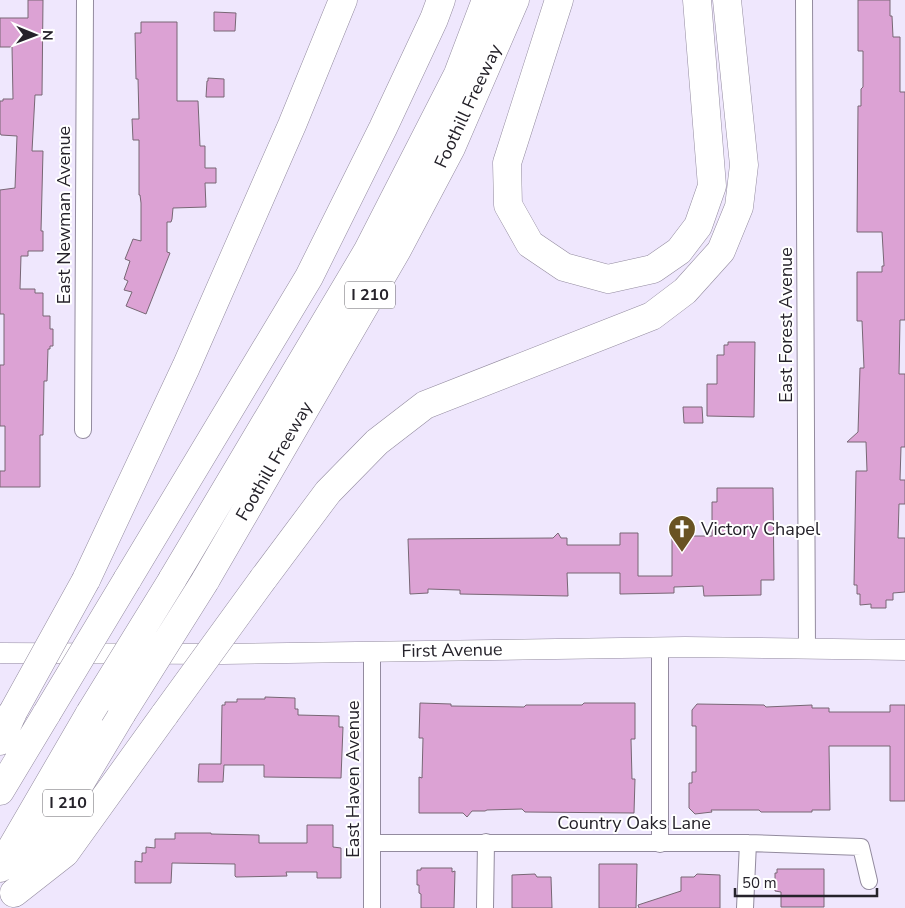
<svg xmlns="http://www.w3.org/2000/svg" width="905" height="908" font-family="'Nunito Sans',sans-serif">
  <style>
    .building { fill: #dca2d4; stroke: #786775 }
    .lines { fill: none; stroke-linecap: round; stroke-linejoin: round }
    .minor-casing { stroke: #938b9f; stroke-width: 18 }
    .tertiary-casing { stroke: #938b9f; stroke-width: 21 }
    .motorway-casing { stroke: #938b9f; stroke-width: 29 }
    .minor { stroke: #fff; stroke-width: 16 }
    .tertiary { stroke: #fff; stroke-width: 20 }
    .motorway { stroke: #fff; stroke-width: 28 }
    .motorway-bridge-casing { stroke: #938b9f; stroke-width: 29; stroke-linecap: butt }
    .motorway-bridge { stroke: #fff; stroke-width: 28 }
    .labels { text-anchor: middle; dominant-baseline: central; stroke-width: 4; stroke-linejoin: round; paint-order: stroke }
    .shield { fill: #fff; stroke: #66646a; stroke-width: 1 }
    .shield-label { font-size: 16px; font-weight: bold; fill: #25222a }
    .street-label { font-size: 18px; fill: #25222a; stroke: #fff }
    .poi-label { font-size: 18px; fill: #25222a; stroke: #fff; text-anchor: start }
  </style>
  <rect width="100%" height="100%" fill="#efe7fd"/>
  <path class="building" d="M 28,0 L 43,0 L 42,95 L 35,95 L 32,151 L 43,151 L 41,231 L 43,231 L 43,251 L 28,251 L 28,256 L 21,256 L 20,289 L 35,289 L 35,293 L 43,293 L 43,316 L 50,316 L 50,329 L 53,329 L 53,346 L 50,346 L 50,349 L 48,349 L 47,381 L 44,381 L 43,435 L 40,435 L 40,487 L 0,487 L 0,471 L 5,471 L 5,426 L 0,426 L 0,365 L 4,365 L 4,314 L 0,314 L 0,190 L 15,188 L 17,136 L 1,135 L 0,133 L 0,101 L 3,101 L 3,99 L 13,99 L 12,47 L 0,47 L 0,18 L 28,18 Z
    M 858,0 L 890,0 L 890,16 L 892,16 L 893,37 L 900,37 L 900,92 L 905,92 L 905,320 L 900,320 L 899,374 L 905,374 L 905,447 L 901,447 L 900,480 L 905,480 L 905,504 L 899,504 L 898,538 L 905,538 L 905,592 L 893,593 L 893,600 L 886,600 L 886,608 L 871,608 L 871,604 L 860,605 L 860,594 L 857,594 L 857,585 L 854,585 L 856,471 L 867,471 L 866,442 L 847,442 L 858,432 L 860,368 L 864,368 L 862,321 L 857,321 L 857,272 L 882,272 L 882,266 L 884,266 L 882,232 L 857,232 L 858,106 L 861,106 L 861,89 L 863,87 L 863,51 L 858,51 Z
    M 214,12 L 236,13 L 235,31 L 214,31 Z
    M 141,22 L 177,22 L 177,101 L 198,101 L 200,146 L 205,146 L 205,168 L 216,168 L 216,183 L 205,183 L 206,207 L 173,208 L 172,219 L 171,222 L 167,222 L 167,252 L 170,253 L 146,314 L 126,306 L 132,292 L 124,290 L 128,281 L 124,279 L 130,261 L 125,259 L 133,239 L 141,241 L 141,203 L 140,195 L 139,195 L 139,140 L 133,140 L 132,119 L 139,119 L 138,79 L 136,79 L 135,33 L 141,33 Z
    M 208,78 L 224,79 L 224,97 L 206,97 L 207,81 L 208,81 Z
    M 728,342 L 755,342 L 754,417 L 707,416 L 707,384 L 717,384 L 717,355 L 724,355 L 724,345 L 728,345 Z
    M 683,407 L 702,407 L 703,423 L 684,423 Z
    M 717,488 L 773,488 L 774,580 L 761,580 L 761,595 L 704,596 L 703,586 L 674,587 L 674,593 L 620,594 L 620,573 L 567,573 L 568,596 L 460,594 L 460,590 L 458,590 L 428,589 L 428,593 L 410,594 L 408,539 L 553,538 L 558,533 L 561,538 L 567,538 L 567,545 L 620,545 L 620,533 L 638,533 L 638,576 L 672,576 L 672,536 L 712,536 L 712,502 L 717,502 Z
    M 265,697 L 295,698 L 295,709 L 298,709 L 298,715 L 339,716 L 339,727 L 343,727 L 341,778 L 264,777 L 264,765 L 224,765 L 223,782 L 198,782 L 199,764 L 221,764 L 222,705 L 225,705 L 225,702 L 237,702 L 237,699 L 265,699 Z
    M 420,703 L 451,704 L 451,706 L 524,707 L 526,705 L 582,705 L 584,703 L 635,703 L 635,739 L 631,739 L 632,779 L 635,779 L 634,813 L 525,812 L 522,809 L 487,810 L 485,811 L 472,811 L 467,817 L 463,813 L 419,813 L 419,777 L 422,778 L 423,738 L 419,738 Z
    M 697,704 L 764,705 L 766,707 L 812,705 L 812,708 L 829,708 L 829,712 L 890,712 L 890,705 L 905,705 L 905,801 L 890,801 L 890,746 L 829,746 L 830,810 L 812,810 L 812,812 L 761,812 L 759,810 L 711,810 L 712,812 L 695,814 L 689,808 L 689,783 L 692,783 L 692,772 L 696,772 L 696,726 L 692,726 L 692,710 Z
    M 307,825 L 333,825 L 333,847 L 341,848 L 341,878 L 317,878 L 317,872 L 286,872 L 287,876 L 236,877 L 235,876 L 235,864 L 172,863 L 171,883 L 135,883 L 135,861 L 142,862 L 142,853 L 146,853 L 146,847 L 155,848 L 155,839 L 175,839 L 175,833 L 211,833 L 211,834 L 259,835 L 259,843 L 307,843 Z
    M 599,864 L 637,864 L 636,908 L 599,908 Z
    M 421,868 L 452,868 L 452,872 L 455,871 L 454,908 L 421,908 L 421,894 L 419,893 L 419,885 L 417,885 L 417,870 L 421,870 Z
    M 777,869 L 824,869 L 824,907 L 781,907 L 781,892 L 775,891 L 775,873 L 777,873 Z
    M 535,874 L 537,877 L 551,877 L 552,908 L 512,908 L 512,875 Z
    M 697,874 L 720,875 L 720,908 L 639,908 L 638,905 L 681,891 L 681,877 L 694,877 Z"/>
  <g class="lines">
    <defs>
      <path id="minor" d="M 804,0 L 807,649
        M 83,430 L 85,0
        M 660,648 L 660,844
        M 372,843 L 748,843 L 861,847 L 869,881
        M 372,908 L 372,651
        M 485,908 L 486,842
        M 745,908 L 748,843"/>
      <path id="tertiary" d="M 0,653 L 223,654 L 685,647 L 905,650"/>
      <path id="motorway" d="M 559,0 L 507,163 L 508,205 L 530,244 L 564,267 L 608,279 L 653,269 L 679,251 L 698,226 L 712,186 L 697,0
        M 263,579 L 328,492 L 377,442 L 425,405 L 652,316 L 685,291 L 721,251 L 739,207 L 744,165 L 727,0
        M 86,580 L 186,367 L 292,125 L 343,0
        M 127,580 L 309,277 L 383,128 L 434,19 L 441,0
        M 172,580 L 367,252 L 458,74 L 486,0
        M 205,581 L 397,250 L 451,148 L 515,0
        M 0,741 L 13,712
        M 0,791 L 47,713
        M 0,868 L 90,713
        M 23,879 L 122,713
        M 14,893 L 65,853 L 165,714"/>
    </defs>
    <use href="#minor" class="minor-casing"/>
    <use href="#tertiary" class="tertiary-casing"/>
    <use href="#motorway" class="motorway-casing"/>
    <use href="#minor" class="minor"/>
    <use href="#tertiary" class="tertiary"/>
    <use href="#motorway" class="motorway"/>
    <defs>
      <path id="motorway-bridge" d="M 13,712 L 86,580
        M 47,713 L 127,580
        M 90,713 L 172,580
        M 122,713 L 205,581
        M 165,714 L 263,579"/>
    </defs>
    <use href="#motorway-bridge" class="motorway-bridge-casing"/>
    <use href="#motorway-bridge" class="motorway-bridge"/>
  </g>
  <defs>
    <symbol id="church-pin" viewBox="-11 -11 22 30"><path d="M0 17L-7.5 6A9.5 9.5 0 1 1 7.5 6Z" fill="#695322" stroke="#fff"/><path d="M-1.2-6h2.4v3.5h3.3v2.4h-3.3V6h-2.4V-.1h-3.3v-2.4h3.3Z" fill="#fff"/></symbol>
  </defs>
  <g fill-rule="evenodd">
    <use href="#church-pin" x="666" y="513" width="32" height="43"/>
  </g>
  <g class="labels">
    <g class="shield">
      <rect x="345" y="281.5" width="50" height="27" rx="4"/>
      <rect x="43" y="789.5" width="50" height="27" rx="4"/>
    </g>
    <g class="shield-label">
      <text x="370" y="295">I 210</text>
      <text x="68" y="803">I 210</text>
    </g>
    <g class="street-label">
      <text transform="translate(468 106) rotate(-65)">Foothill Freeway</text>
      <text transform="translate(64 215) rotate(-90)">East Newman Avenue</text>
      <text transform="translate(786 325) rotate(-90)">East Forest Avenue</text>
      <text transform="translate(274 461) rotate(-60)">Foothill Freeway</text>
      <text transform="translate(452 650) rotate(-1)">First Avenue</text>
      <text transform="translate(353 779) rotate(-90)">East Haven Avenue</text>
      <text x="634" y="823">Country Oaks Lane</text>
    </g>
    <g class="poi-label">
      <text x="701" y="529">Victory Chapel</text>
    </g>
  </g>
  <g transform="translate(35 35) rotate(91)" stroke="#ffffff" stroke-width="4" paint-order="stroke">
  <path d="M0-4L9 19L0 12L-9 19Z" fill="#25222a"/>
  <text y="-8" font-size="14" font-weight="bold" text-anchor="middle" fill="#25222a">N</text>
  </g>
  <path d="M735 888v8h142v-8" fill="none" stroke="#25222a" stroke-width="2.5"/>
  <text x="742" y="888" font-size="15" fill="#25222a" stroke="#ffffff" stroke-width="4" paint-order="stroke">50 m</text>
</svg>
